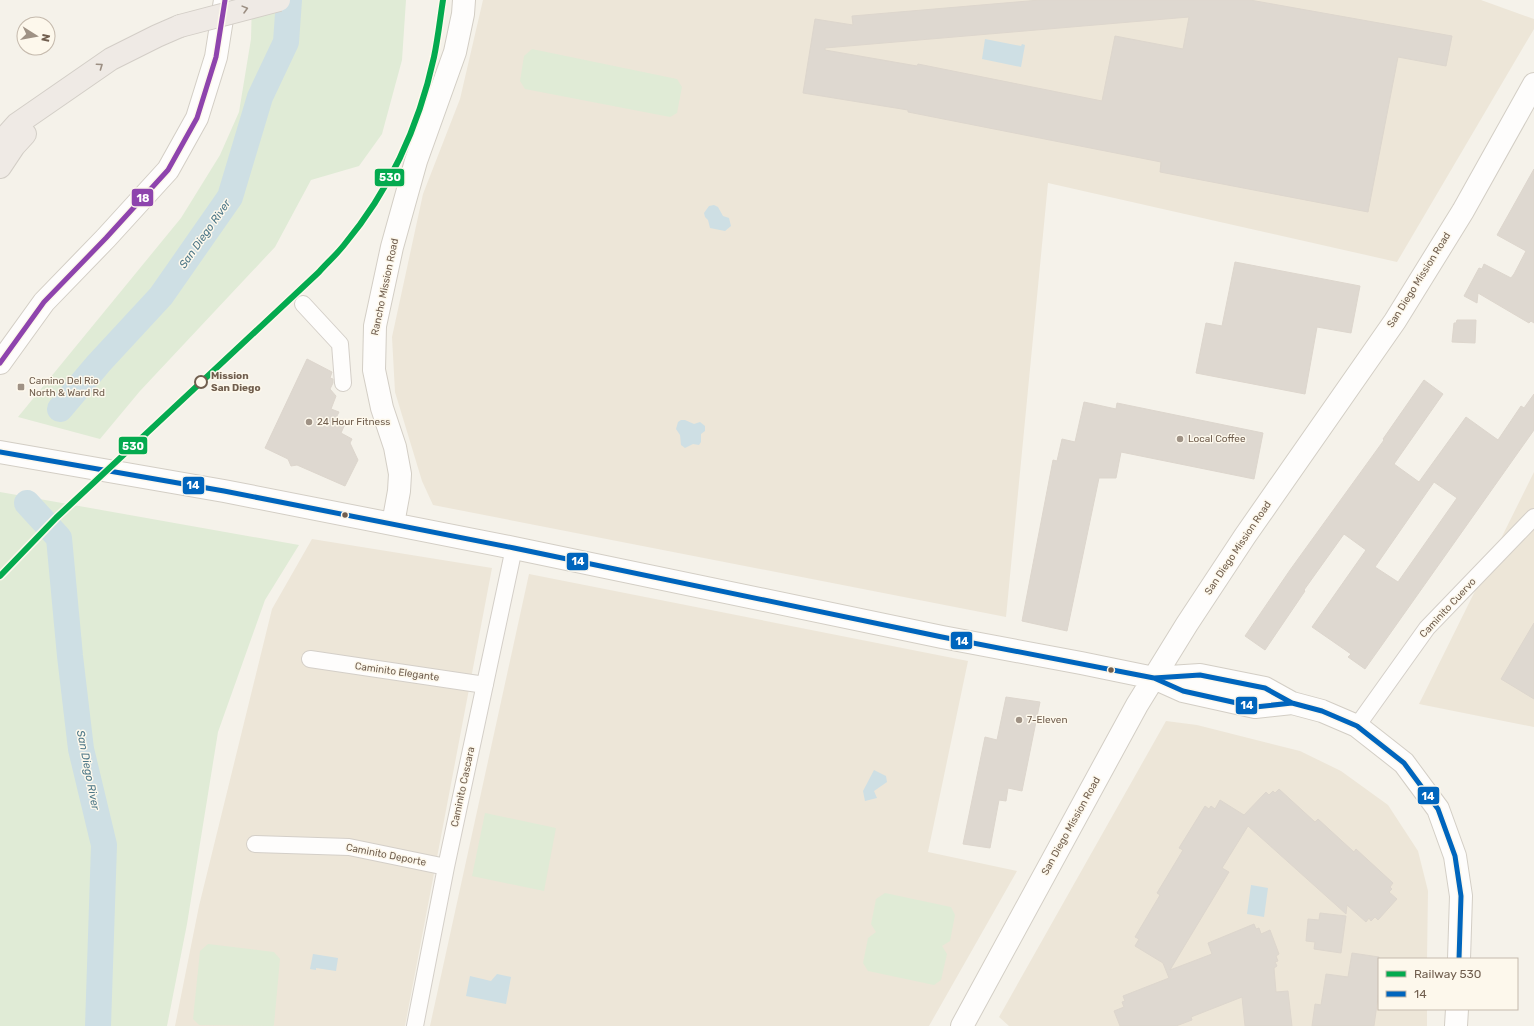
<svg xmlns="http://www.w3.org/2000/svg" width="1534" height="1026" font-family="Rubik,sans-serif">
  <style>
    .residential { fill: #ede6d8 }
    .green { fill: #e0ebd6 }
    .water { fill: #cedfe4 }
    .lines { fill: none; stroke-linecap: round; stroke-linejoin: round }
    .river { stroke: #cedfe4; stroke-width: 26 }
    .building { fill: #ded8d0; stroke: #ddd6cd; fill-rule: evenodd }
    .street-casing { stroke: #d4cfc8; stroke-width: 18 }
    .secondary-casing { stroke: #d3cec5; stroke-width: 24 }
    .highway-casing { stroke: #d3cec7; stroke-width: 24 }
    .street { stroke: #fefdfc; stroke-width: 16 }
    .secondary { stroke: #fefdfc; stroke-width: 22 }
    .highway { stroke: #efeae5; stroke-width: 22 }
    .highway-bridge-casing { stroke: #d3cec7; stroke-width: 24; stroke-linecap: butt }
    .highway-bridge { stroke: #efeae5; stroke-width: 22 }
    .bus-1-casing { stroke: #fdf8ec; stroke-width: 8 }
    .bus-2-casing { stroke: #fdf8ec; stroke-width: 8 }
    .bus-1 { stroke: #0065bd; stroke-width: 5 }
    .bus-2 { stroke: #8e44ad; stroke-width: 5 }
    .rail-1-casing { stroke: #fdf8ec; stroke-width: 9 }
    .rail-1 { stroke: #04aa4f; stroke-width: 6 }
    .oneway { stroke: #9c8f83 }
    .stop-dot { fill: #fdf8ec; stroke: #705e4e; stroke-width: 2 }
    .poi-dot { fill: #9f9285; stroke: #fdf8ec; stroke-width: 1.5 }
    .bus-dot { fill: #705e4e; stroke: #fdf8ec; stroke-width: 1.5 }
    .labels { text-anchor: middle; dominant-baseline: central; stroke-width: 3; stroke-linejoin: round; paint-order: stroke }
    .street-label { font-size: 10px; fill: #705e4e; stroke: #fdf8ec }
    .stop-label { font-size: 10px; font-weight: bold; fill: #705e4e; stroke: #fdf8ec; text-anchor: start }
    .poi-label { font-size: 10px; fill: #705e4e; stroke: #fdf8ec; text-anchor: start }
    .water-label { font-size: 11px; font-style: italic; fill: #4d7787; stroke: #fdf8ec }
    .line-badge { stroke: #fdf8ec; stroke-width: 1.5 }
    .badge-label { font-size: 11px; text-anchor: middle; font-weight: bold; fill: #fff }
  </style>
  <rect width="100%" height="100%" fill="#f5f2ea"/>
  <path class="residential" d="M 483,0 L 1481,0 L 1534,19 L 1534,29 L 1397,262 L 1048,183 L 1006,617 L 433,505 L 422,481 L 395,392 L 392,337 L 423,194 L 460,99 Z
    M 1534,472 L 1534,727 L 1419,704 Z
    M 312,539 L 492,568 L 405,1026 L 175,1026 L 199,906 L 272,609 Z
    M 529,574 L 968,661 L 928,852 L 1017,871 L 929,1026 L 430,1026 Z
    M 1166,721 L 1197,725 L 1300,751 L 1341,771 L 1388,805 L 1418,851 L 1428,891 L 1427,959 L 1379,959 L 1379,1009 L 1427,1009 L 1427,1026 L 1009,1026 L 999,1017 Z"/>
  <path class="green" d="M 252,0 L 406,0 L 402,60 L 382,134 L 359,166 L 311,180 L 275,247 L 140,391 L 100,439 L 18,417 L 181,218 L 220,155 L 239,112 L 251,39 Z
    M 532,49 L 677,79 L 682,87 L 677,113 L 670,117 L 525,89 L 520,81 L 524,56 Z
    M 0,492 L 299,545 L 265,600 L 218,732 L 187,924 L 167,1026 L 0,1026 Z
    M 485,813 L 556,828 L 544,891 L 472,876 Z
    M 885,893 L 951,907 L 955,915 L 950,941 L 942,946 L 947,954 L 941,980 L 934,985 L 868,971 L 863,963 L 868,938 L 876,932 L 871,924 L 876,899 Z
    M 208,944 L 274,952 L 280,959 L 274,1025 L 273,1026 L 199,1025 L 193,1019 L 200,951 Z"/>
  <path class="water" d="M 985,39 L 1021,46 L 1022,44 L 1025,45 L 1021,67 L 982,59 Z
    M 714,205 L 718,207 L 723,216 L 729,218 L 731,226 L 725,231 L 710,228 L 708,220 L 705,217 L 704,213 L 709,206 Z
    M 681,420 L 685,420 L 694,424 L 700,422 L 705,426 L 705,431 L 701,434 L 701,442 L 699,445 L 693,444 L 685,448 L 681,445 L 680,435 L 676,429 L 678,422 Z
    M 874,770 L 886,776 L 887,782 L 874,791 L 877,798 L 865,801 L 863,791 Z
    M 1251,885 L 1268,888 L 1264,917 L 1247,914 Z
    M 313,954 L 338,958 L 336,971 L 316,968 L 316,970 L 310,969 Z
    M 497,974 L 511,977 L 506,1004 L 466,996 L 470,976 L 491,981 Z"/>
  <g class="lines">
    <path class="river" d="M 60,409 L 99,363 L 161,296 L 230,197 L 260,97 L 286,42 L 289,0
      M 27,503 L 59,538 L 70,656 L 81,749 L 104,845 L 98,1026"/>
  </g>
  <path class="building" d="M 1040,0 L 1250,0 L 1452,36 L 1446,66 L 1398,57 L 1368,212 L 1160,172 L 1161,162 L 908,112 L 908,110 L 803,93 L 815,19 L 853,25 L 852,16 ZM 1189,17 L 1183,49 L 1115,36 L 1102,101 L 918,64 L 917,66 L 825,50 L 825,48 Z
    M 1534,169 L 1534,323 L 1531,321 L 1529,323 L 1478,293 L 1477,303 L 1464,296 L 1479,268 L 1482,269 L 1484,264 L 1511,278 L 1514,274 L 1526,251 L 1497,235 Z
    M 1235,262 L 1360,286 L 1351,333 L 1317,327 L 1305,394 L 1196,373 L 1206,323 L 1222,326 Z
    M 1457,320 L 1476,320 L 1475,343 L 1452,342 L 1454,323 L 1456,323 Z
    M 307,359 L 332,372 L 330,378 L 333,379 L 333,383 L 330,389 L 336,396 L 331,409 L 339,412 L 335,420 L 345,424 L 341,433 L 352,439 L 350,443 L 358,460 L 345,486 L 297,465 L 291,466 L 288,459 L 265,448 Z
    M 1424,380 L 1443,394 L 1394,464 L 1419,482 L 1466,417 L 1498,440 L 1521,406 L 1524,408 L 1534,394 L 1534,430 L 1365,669 L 1348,657 L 1351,654 L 1312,627 L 1366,550 L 1344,534 L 1304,590 L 1305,591 L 1265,650 L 1245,636 L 1290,570 L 1384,440 L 1383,439 ZM 1434,482 L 1457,498 L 1398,582 L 1375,567 Z
    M 1084,402 L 1116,409 L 1117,403 L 1263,433 L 1254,479 L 1121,452 L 1116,478 L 1099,478 L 1067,631 L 1022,621 L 1053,460 L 1057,461 L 1062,439 L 1075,442 Z
    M 1534,623 L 1534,699 L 1501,679 Z
    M 1006,697 L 1040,702 L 1022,791 L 1008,788 L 1006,801 L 999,800 L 990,848 L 963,844 L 985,737 L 997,740 Z
    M 1279,789 L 1315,822 L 1318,819 L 1354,852 L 1356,849 L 1393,883 L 1390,887 L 1392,889 L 1389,892 L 1397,899 L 1378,920 L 1375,917 L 1371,921 L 1369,918 L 1366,922 L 1347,905 L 1346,914 L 1248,826 L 1222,868 L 1229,872 L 1170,970 L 1212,954 L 1208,943 L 1254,924 L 1256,929 L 1259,928 L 1261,934 L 1270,930 L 1279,954 L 1276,956 L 1278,961 L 1275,962 L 1277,966 L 1274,968 L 1276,992 L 1288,991 L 1292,1026 L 1245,1026 L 1242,997 L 1191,1017 L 1192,1020 L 1176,1026 L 1120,1026 L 1114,1011 L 1124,1007 L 1122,1002 L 1125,1001 L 1123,996 L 1169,978 L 1163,963 L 1135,946 L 1139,939 L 1135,937 L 1160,895 L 1157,893 L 1183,850 L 1179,848 L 1205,806 L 1209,809 L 1211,806 L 1215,809 L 1220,800 L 1244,815 L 1266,792 L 1269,795 L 1273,791 L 1275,793 Z
    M 1320,913 L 1346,916 L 1341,953 L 1314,949 L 1315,942 L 1306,941 L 1308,919 L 1319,920 Z
    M 1352,953 L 1379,957 L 1379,990 L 1374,1026 L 1312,1026 L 1315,1004 L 1321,1005 L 1326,974 L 1348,977 Z"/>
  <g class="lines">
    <defs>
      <path id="street" d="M 303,304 L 340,344 L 343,383
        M 310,659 L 485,685
        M 1357,726 L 1427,628 L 1534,517
        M 255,844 L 349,847 L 446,867
        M 415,1026 L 446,867 L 514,548"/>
      <path id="secondary" d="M 0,363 L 44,302 L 106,238 L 168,170 L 197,118 L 216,57 L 225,0
        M 0,452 L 224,491 L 514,548 L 942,637 L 1081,663 L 1154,678
        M 393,524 L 399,491 L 400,474 L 395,447 L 382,408 L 374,370 L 375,326 L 392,247 L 416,161 L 455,52 L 463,14 L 464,0
        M 1292,703 L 1255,707 L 1183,691 L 1154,678 L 1200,675 L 1265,688 L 1292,703 L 1322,711 L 1357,726 L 1404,763 L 1438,809 L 1455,856 L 1461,896 L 1459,959
        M 962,1026 L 1137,705 L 1187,624 L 1245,536 L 1395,321 L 1463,211 L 1534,84
        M 1456,1026 L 1457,1009"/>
      <path id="highway" d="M 0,143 L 17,124 L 111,59 L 157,36 L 180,26
        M 0,167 L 14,146 L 25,134"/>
    </defs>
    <use href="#street" class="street-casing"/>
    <use href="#secondary" class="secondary-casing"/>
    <use href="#highway" class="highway-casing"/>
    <use href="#street" class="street"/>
    <use href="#secondary" class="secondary"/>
    <use href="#highway" class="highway"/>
    <defs>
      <path id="highway-bridge" d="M 180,26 L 279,0"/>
    </defs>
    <use href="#highway-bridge" class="highway-bridge-casing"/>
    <use href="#highway-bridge" class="highway-bridge"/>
    <defs>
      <path id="bus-1" d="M 0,452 L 224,491 L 514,548 L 942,637 L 1154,678
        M 1200,675 L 1265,688 L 1292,703 L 1255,707 L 1183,691 L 1154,678 Z
        M 1292,703 L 1322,711 L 1357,726 L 1404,763 L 1438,809 L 1455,856 L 1461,896 L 1459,959"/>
      <path id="bus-2" d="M 0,363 L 44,302 L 106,238 L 168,170 L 197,118 L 216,57 L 225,0"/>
    </defs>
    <use href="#bus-1" class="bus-1-casing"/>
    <use href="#bus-2" class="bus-2-casing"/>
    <use href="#bus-1" class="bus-1"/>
    <use href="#bus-2" class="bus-2"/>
    <defs>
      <path id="rail-1" d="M 0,576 L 56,518 L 319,272 C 327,263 336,255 344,245 C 389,191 419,126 434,57 C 438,38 440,19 443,0"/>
    </defs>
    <use href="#rail-1" class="rail-1-casing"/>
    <use href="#rail-1" class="rail-1"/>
  </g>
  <defs><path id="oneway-chevron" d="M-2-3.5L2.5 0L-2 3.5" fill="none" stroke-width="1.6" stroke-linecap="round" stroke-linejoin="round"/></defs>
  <g class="oneway">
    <use href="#oneway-chevron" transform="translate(245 9) rotate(-15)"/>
    <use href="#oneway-chevron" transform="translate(100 66) rotate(-35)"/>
  </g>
  <circle class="stop-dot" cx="201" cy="382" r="6"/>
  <g class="poi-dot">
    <rect x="17" y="383" width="8" height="8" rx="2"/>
    <circle cx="309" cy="422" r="4"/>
    <circle cx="1180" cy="439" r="4"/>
    <circle cx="1019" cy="720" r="4"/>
  </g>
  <g class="bus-dot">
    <circle cx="345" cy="515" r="3.5"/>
    <circle cx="1111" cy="670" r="3.5"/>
  </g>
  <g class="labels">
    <g class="street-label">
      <text transform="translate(1419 280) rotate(-58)">San Diego Mission Road</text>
      <text transform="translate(385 287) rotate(-78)">Rancho Mission Road</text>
      <text transform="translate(1238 548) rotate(-56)">San Diego Mission Road</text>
      <text transform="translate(1448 608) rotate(-47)">Caminito Cuervo</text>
      <text transform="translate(397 672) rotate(8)">Caminito Elegante</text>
      <text transform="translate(463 787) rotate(-78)">Caminito Cascara</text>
      <text transform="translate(1071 826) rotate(-61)">San Diego Mission Road</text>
      <text transform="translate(386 855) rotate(11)">Caminito Deporte</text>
    </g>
    <g class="stop-label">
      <text x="211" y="376">Mission<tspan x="211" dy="12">San Diego</tspan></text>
    </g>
    <g class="poi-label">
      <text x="29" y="381">Camino Del Rio<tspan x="29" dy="12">North &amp; Ward Rd</tspan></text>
      <text x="317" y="422">24 Hour Fitness</text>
      <text x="1188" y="439">Local Coffee</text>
      <text x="1027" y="720">7-Eleven</text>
    </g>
    <g class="water-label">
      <text transform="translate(205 234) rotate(-55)">San Diego River</text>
      <text transform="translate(88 770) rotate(79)">San Diego River</text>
    </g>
  </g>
  <g class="line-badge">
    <rect x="374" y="168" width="31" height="19" rx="4" fill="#04aa4f"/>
    <rect x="131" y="188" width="23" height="19" rx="4" fill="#8e44ad"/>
    <rect x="118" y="436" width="30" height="19" rx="4" fill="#04aa4f"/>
    <rect x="182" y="476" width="23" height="19" rx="4" fill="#0065bd"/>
    <rect x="566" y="552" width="23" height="19" rx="4" fill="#0065bd"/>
    <rect x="950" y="631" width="23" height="19" rx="4" fill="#0065bd"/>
    <rect x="1235" y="696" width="23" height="19" rx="4" fill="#0065bd"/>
    <rect x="1417" y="786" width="23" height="19" rx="4" fill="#0065bd"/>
  </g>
  <g class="badge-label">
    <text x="390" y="181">530</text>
    <text x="143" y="202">18</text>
    <text x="133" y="450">530</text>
    <text x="193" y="489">14</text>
    <text x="578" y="565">14</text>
    <text x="962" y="645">14</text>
    <text x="1247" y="709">14</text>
    <text x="1428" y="800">14</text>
  </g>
  <rect x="1378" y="958" width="140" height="52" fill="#fdf8ec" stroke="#c5baad"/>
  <rect x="1386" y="971" width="20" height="6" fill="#04aa4f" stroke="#c5baad"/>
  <text x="1414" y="978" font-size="12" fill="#705e4e">Railway 530</text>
  <rect x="1386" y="991" width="20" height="6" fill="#0065bd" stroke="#c5baad"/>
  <text x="1414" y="998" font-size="12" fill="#705e4e">14</text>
  <g transform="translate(36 36) rotate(101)"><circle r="19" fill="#fdf8ec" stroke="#c5baad"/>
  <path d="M0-3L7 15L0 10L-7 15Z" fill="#9f9285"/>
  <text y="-6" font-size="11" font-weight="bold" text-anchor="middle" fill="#705e4e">N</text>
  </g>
</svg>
